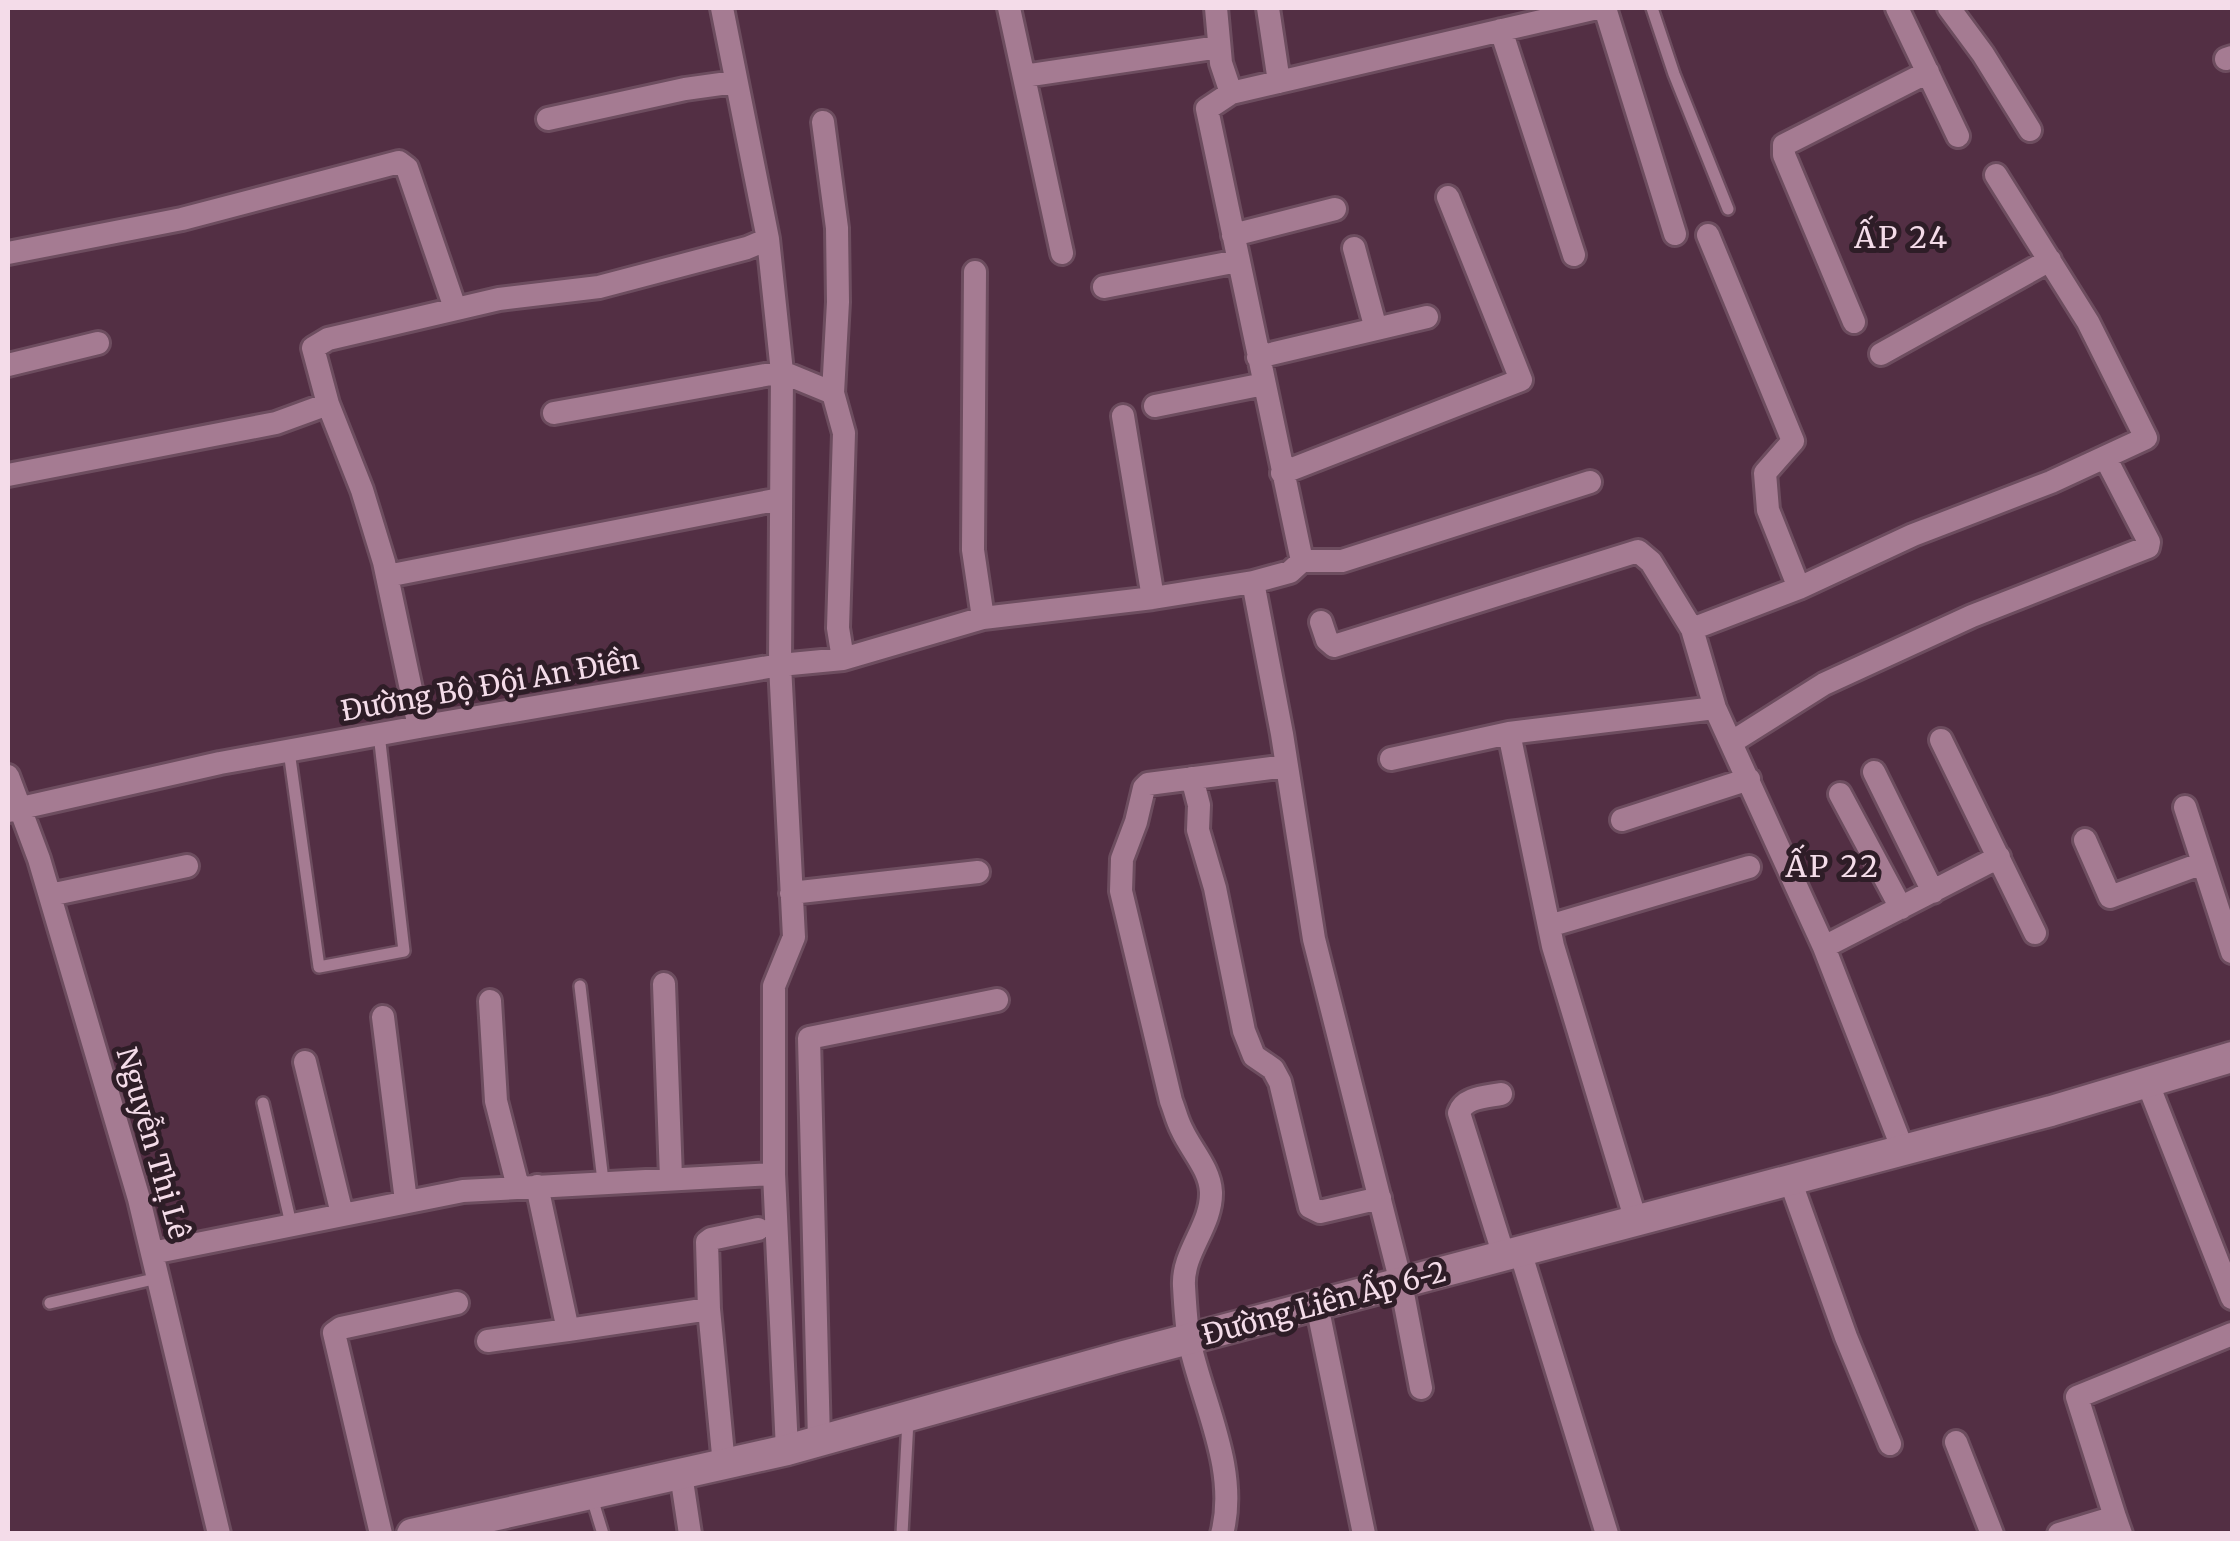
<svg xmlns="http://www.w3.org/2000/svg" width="2240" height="1541" font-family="Merriweather,serif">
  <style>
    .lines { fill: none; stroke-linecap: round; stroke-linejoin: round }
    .lane-casing { stroke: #6d4d5f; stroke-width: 16 }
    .street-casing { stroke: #6d4d5f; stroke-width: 28 }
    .secondary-casing { stroke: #6d4d5f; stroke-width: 35 }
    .lane { stroke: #a57b92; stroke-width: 11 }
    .street { stroke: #a57b92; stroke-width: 22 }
    .secondary { stroke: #a57b92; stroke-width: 30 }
    .labels { text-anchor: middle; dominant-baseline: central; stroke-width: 10; stroke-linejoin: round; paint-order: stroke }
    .street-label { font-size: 28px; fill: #f4dce9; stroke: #2e1d27 }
    .neighbourhood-label { font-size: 30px; letter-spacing: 2.5px; fill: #f4dce9; stroke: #2e1d27 }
  </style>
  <rect width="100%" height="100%" fill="#532f44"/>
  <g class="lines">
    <defs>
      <path id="lane" d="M 1652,8 L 1674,74 L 1728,209
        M 289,751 L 319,967 L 404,951 L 379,734
        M 580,986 L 603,1181
        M 263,1103 L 291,1224
        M 50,1303 L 158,1278
        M 592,1498 L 603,1534
        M 902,1534 L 908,1420"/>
      <path id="street" d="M 722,8 L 768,239 L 782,372 L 780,665 L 794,937 L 774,986 L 774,1174 L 787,1450
        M 1009,8 L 1062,253
        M 1216,8 L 1221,63 L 1231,93
        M 1268,8 L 1279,82
        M 1605,8 L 1675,234
        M 1897,8 L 1958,136
        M 1949,8 L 1983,54 L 2030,130
        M 1501,30 L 1574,255
        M 2226,59 L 2232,57
        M 1024,76 L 1219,47
        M 548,119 L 685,89 L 735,82
        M 823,122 L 837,228 L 838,302 L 833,393
        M 1233,235 L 1335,209
        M 1708,235 L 1793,441 L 1765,473 L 1768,510 L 1799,588
        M 1354,248 L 1376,329
        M 8,253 L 182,219 L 399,162 L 407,168 L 455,308
        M 975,272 L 973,550 L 983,618
        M 1104,287 L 1238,261
        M 1854,322 L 1784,155 L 1784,145 L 1928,72
        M 1881,354 L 2050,260
        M 1258,357 L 1427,317
        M 8,365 L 98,343
        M 328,404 L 362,490 L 384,562 L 419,727
        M 1155,406 L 1264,384
        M 554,413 L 782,372 L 833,393 L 844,433 L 838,628 L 843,659
        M 1123,416 L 1153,598
        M 1282,473 L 1521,380 L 1448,197
        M 8,475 L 276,423 L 328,404 L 313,348 L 328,339 L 499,299 L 599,287 L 747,248 L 768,239
        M 1302,561 L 1342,561 L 1590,482
        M 387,576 L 780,499
        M 1253,582 L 1282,734 L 1314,939 L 1401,1283 L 1421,1388
        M 1321,622 L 1327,640 L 1334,646 L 1638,551 L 1651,562 L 1692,629
        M 1715,708 L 1692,629 L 1799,588 L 1913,535 L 2051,482 L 2146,438 L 2088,322 L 1996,175
        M 1509,733 L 1553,946 L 1636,1221
        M 1941,740 L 2035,933
        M 1732,742 L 1824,684 L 1972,616 L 2148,547 L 2149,542 L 2105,457
        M 1391,759 L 1509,733 L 1715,708 L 1824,947 L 1903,1150
        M 1874,772 L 1933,892
        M 8,776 L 39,859 L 139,1199 L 219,1534
        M 1192,778 L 1199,805 L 1198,830 L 1215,888 L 1244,1031 L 1254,1056 L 1273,1069 L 1280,1082 L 1310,1207 L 1320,1212 L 1380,1198
        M 1840,794 L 1901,908
        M 2185,807 L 2232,952
        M 8,811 L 220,763 L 419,727 L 780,665 L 843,659 L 983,618 L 1153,598 L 1253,582 L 1290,572 L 1302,561 L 1207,109 L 1231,93 L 1597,8
        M 1622,820 L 1749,779
        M 2085,840 L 2110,897 L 2203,863
        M 791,893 L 978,872
        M 50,895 L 187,866
        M 1549,926 L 1749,867
        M 1824,947 L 1999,857
        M 664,984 L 671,1178
        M 490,1001 L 496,1101 L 518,1187
        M 383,1017 L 406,1201
        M 305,1062 L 342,1214
        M 2148,1084 L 2232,1298
        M 1501,1094 C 1486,1097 1464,1097 1459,1113 L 1504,1256
        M 1790,1180 L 1846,1337 L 1890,1444
        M 537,1186 L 568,1330 L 709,1309
        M 1520,1251 L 1607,1534
        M 152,1253 L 463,1191 L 774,1174
        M 1317,1305 L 1364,1534
        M 488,1341 L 568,1330
        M 819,1441 L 809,1038 L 997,1000
        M 1956,1442 L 1992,1534
        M 724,1465 L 709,1309 L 707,1242 L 711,1239 L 758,1229
        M 681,1474 L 690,1534
        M 2115,1517 L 2077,1397 L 2232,1334
        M 381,1534 L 334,1333 L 341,1328 L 457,1303
        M 1222,1534 C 1239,1469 1202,1402 1189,1340 C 1186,1323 1185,1304 1184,1286 C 1182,1252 1212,1226 1211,1192 C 1210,1169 1191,1150 1182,1130 C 1177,1121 1175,1111 1171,1101 L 1121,891 L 1122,859 L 1136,822 L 1144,788 L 1148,784 L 1287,766
        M 2059,1534 L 2115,1517 L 2121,1534"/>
      <path id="secondary" d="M 412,1534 L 787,1450 L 1124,1356 L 2051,1111 L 2232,1057"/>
    </defs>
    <use href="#lane" class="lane-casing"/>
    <use href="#street" class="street-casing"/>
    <use href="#secondary" class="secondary-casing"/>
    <use href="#lane" class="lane"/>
    <use href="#street" class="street"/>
    <use href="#secondary" class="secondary"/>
  </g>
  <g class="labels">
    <g class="street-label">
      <text transform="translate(490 685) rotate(-10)">Đường Bộ Đội An Điền</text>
      <text transform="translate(153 1143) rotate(74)">Nguyễn Thị Lê</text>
      <text transform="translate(1324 1303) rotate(-15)">Đường Liên Ấp 6-2</text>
    </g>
    <g class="neighbourhood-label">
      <text x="1902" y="237">ẤP 24</text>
      <text x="1833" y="866">ẤP 22</text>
    </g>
  </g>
  <rect width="2240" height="1541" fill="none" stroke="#f4dce9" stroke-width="20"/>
</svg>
